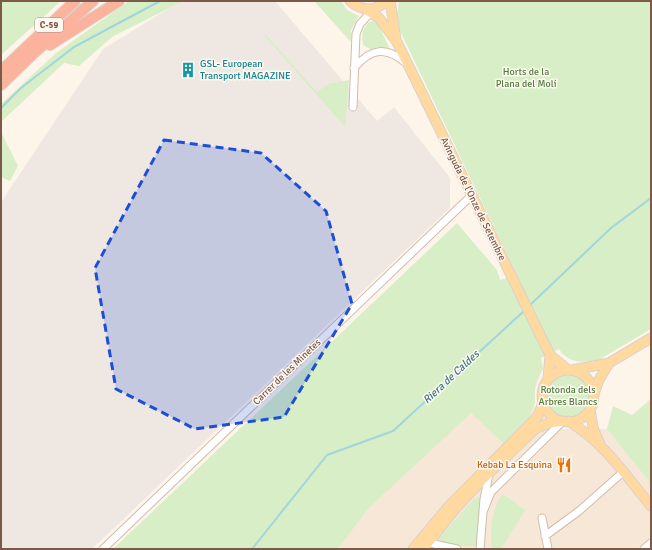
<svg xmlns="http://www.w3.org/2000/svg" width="652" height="550" font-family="Signika,sans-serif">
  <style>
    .residential { fill: #f6e7d7 }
    .industrial { fill: #efe8e2 }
    .green { fill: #d7eec6 }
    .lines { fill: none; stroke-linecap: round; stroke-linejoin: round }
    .stream { stroke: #a1d5dd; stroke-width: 2 }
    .minor-casing { stroke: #d2bcad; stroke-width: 9 }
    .major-casing { stroke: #dad1cc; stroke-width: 11 }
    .highway-casing { stroke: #dad1cc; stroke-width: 12 }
    .minor { stroke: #fff; stroke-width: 7 }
    .major { stroke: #ffd9a0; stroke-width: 9 }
    .highway { stroke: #fcb39d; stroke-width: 10 }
    .marked { fill: #1d4ed8; fill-opacity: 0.2; stroke: #1d4ed8; stroke-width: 3; stroke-dasharray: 8 5; stroke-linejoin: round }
    .labels { text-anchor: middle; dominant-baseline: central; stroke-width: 3; stroke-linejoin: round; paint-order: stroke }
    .shield { fill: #fff9f2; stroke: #a38a7c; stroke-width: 1 }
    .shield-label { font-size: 9px; font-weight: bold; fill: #7c5a4a }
    .culture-label { font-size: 10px; fill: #0d838f; stroke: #fff9f2; text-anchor: start }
    .park-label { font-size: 10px; fill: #527c3e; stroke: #fff9f2 }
    .street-label { font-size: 10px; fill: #7c5a4a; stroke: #fff9f2 }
    .food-label { font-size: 10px; fill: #c56008; stroke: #fff9f2; text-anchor: end }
    .water-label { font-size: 11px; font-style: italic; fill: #3c7882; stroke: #fff9f2 }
  </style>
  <rect width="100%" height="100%" fill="#fef5ea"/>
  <path class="residential" d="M 542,364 L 543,368 L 534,392 L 534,407 L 558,429 L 607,429 L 651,484 L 651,549 L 338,549 L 369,508 L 471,412 Z"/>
  <path class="industrial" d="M 181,1 L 275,1 L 377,121 L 394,107 L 450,178 L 450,208 L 92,549 L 1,549 L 1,202 L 103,49 Z"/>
  <path class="green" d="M 1,1 L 61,1 L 1,55 Z
    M 129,1 L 183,1 L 112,37 L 79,66 L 64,63 L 1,122 L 1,104 L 56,53 Z
    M 314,1 L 341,1 L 347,10 L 359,16 L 351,30 L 351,42 Z
    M 399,1 L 651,1 L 651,329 L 600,359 C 585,363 568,364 559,349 L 541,358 L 543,368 L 535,385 L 535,403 L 529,418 L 503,443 L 471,413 L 369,508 L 338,549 L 113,549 L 457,223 L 497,270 L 500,280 L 517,275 L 401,33 L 397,14 Z
    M 374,21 L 378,24 L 389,47 L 388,48 L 380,47 L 370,49 L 363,45 C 361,35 363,22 374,21 Z
    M 265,34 L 317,92 L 328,84 L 349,80 L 345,127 L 264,35 Z
    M 1,132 L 18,166 L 10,181 L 1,177 Z
    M543 396a25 25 0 1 1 50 0a25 25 0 1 1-50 0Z
    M 651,399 L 651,484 L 607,429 L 613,406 L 632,415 Z
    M 503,494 L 525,510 L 501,549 L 492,549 C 490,532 491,508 503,494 Z
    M 476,497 L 480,499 L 480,504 L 477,543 L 475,546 L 460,546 L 440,542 L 439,538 Z"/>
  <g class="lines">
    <path class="stream" d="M 1,108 L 21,88 L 74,47 L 160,1
      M 529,306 L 611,228 L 651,198
      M 252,549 L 327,455 L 393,431 L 524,311"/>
    <defs>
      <path id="minor" d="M 354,68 C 371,48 386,46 406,63
        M 353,107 L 356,34 L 360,24 L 371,12
        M 483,512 L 491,492 L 563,421
        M 542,518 L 548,549
        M 545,536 L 579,511 L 623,472
        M 430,537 L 431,542 L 434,544 L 457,549
        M 103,549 L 472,195
        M 480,549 L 484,499 L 489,474
        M 644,549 L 651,543"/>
      <path id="major" d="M 350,1 C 361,11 375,12 386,1
        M 390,1 L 396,39
        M 365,9 L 379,18 L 397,42 L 550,355 L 568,370
        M 572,370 L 609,363 L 651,338
        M542 396a26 26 0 1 1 52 0a26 26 0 1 1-52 0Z
        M 548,379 L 550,355
        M 594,394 L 599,380 L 609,363
        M 590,409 L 593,428 L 600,444
        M 568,421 C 603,441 626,476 651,506
        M 413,549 L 449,506 L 538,416 L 543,402
        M 423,549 L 456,508 L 484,478 L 535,429 L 549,423 L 563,421"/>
      <path id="highway" d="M 50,45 L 119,1
        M 1,71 L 75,1
        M 1,85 L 34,53 L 93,1"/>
    </defs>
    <use href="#minor" class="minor-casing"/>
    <use href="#major" class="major-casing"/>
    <use href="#highway" class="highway-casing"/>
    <use href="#minor" class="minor"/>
    <use href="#major" class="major"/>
    <use href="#highway" class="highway"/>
  </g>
  <path class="marked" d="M 164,140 L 261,153 L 326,211 L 352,304 L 284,417 L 195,429 L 116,389 L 95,268 Z"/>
  <defs>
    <symbol id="building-bare" viewBox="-9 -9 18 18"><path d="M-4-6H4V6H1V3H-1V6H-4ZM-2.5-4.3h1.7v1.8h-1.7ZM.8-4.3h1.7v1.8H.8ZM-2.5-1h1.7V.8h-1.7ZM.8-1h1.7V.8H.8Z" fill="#0f9aa8" stroke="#fff9f2" stroke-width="2.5" paint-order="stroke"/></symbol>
    <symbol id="restaurant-bare" viewBox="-9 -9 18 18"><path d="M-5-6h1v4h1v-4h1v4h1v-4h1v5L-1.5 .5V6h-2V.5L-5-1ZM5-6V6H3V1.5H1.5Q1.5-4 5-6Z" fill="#e8710a" stroke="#fff9f2" stroke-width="2.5" paint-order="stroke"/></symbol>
  </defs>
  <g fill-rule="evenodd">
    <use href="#building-bare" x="177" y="59" width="22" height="22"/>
    <use href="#restaurant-bare" x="553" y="454" width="22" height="22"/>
  </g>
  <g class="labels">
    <rect class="shield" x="35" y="18" width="28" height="14" rx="3"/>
    <g class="shield-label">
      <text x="49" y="25">C-59</text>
    </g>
    <g class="culture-label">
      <text x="200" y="64">GSL- European<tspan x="200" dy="12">Transport MAGAZINE</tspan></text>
    </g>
    <g class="park-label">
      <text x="526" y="72">Horts de la<tspan x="526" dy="12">Plana del Molí</tspan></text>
      <text x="568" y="390">Rotonda dels<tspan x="568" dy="12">Arbres Blancs</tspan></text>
    </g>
    <g class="street-label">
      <text transform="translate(473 199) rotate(64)">Avinguda de l'Onze de Setembre</text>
      <text transform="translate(287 372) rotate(-44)">Carrer de les Minetes</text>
    </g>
    <g class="food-label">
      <text x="552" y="465">Kebab La Esquina</text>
    </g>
    <g class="water-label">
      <text transform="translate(451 377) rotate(-43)">Riera de Caldes</text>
    </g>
  </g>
  <rect width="652" height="550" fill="none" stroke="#7c5a4a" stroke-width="4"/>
</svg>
